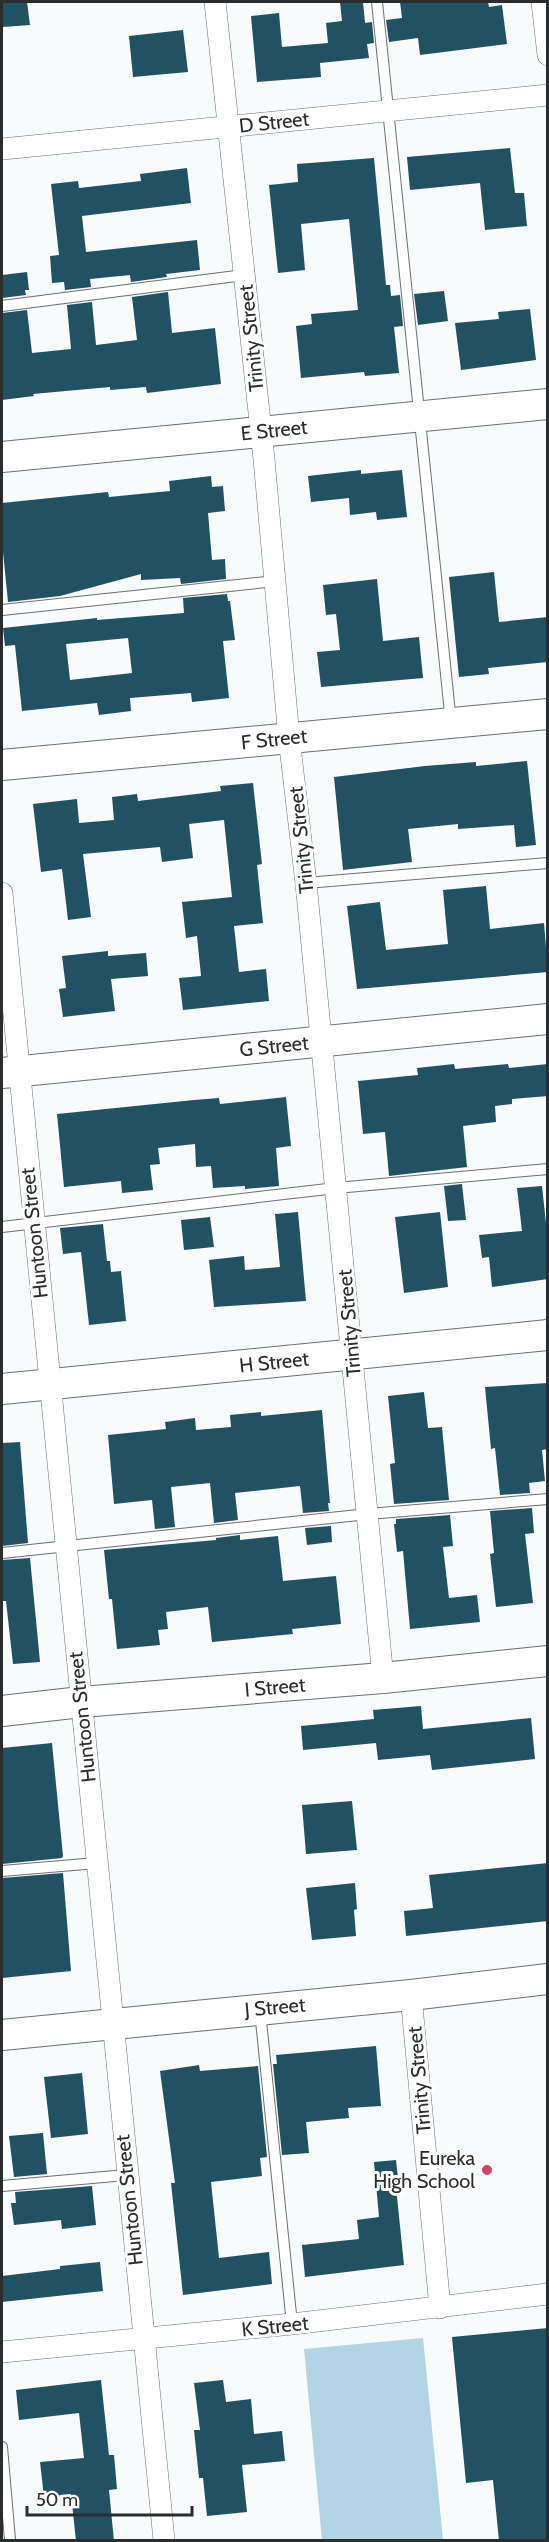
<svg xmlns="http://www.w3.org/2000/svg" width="549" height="2542" font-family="Cabin,sans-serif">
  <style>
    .green { fill: #b3d4e4 }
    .building { fill: #225163; fill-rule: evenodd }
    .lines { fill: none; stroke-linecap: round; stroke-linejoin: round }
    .lane-casing { stroke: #6c7071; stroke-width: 12 }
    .street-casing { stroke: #6c7071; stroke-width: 22 }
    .secondary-casing { stroke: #6c7071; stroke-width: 32 }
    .lane { stroke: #fff; stroke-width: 10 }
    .street { stroke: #fff; stroke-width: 21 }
    .secondary { stroke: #fff; stroke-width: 30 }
    .poi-dot { fill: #d34366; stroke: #fff; stroke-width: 2 }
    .labels { text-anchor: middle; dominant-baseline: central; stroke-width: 6; stroke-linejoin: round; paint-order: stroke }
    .street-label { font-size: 20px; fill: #2b2c2d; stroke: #fff }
    .poi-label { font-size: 20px; fill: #2b2c2d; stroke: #fff; text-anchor: end }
  </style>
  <rect width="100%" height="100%" fill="#f7fbfc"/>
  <path class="green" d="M 423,2338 L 443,2540 L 322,2540 L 304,2349 Z"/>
  <path class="building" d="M 27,2 L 30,25 L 3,27 L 2,3 Z
    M 340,2 L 363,2 L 365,23 L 372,22 L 374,43 L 367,44 L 369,58 L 320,63 L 321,77 L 257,82 L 251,16 L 279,13 L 282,47 L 328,43 L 326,23 L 342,21 Z
    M 400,2 L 488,2 L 489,7 L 502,5 L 507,44 L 420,55 L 418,38 L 389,42 L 386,20 L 402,18 Z
    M 183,30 L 188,72 L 133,77 L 129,36 Z
    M 510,148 L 515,193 L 524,193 L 527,226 L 485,230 L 480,183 L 410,190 L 407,157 Z
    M 374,158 L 386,285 L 390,285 L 391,296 L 400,295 L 403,326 L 394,327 L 399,373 L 365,376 L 364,372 L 301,378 L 296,326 L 312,324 L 311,314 L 358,310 L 349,219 L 301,224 L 305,270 L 278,273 L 269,185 L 298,182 L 297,164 Z
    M 187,168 L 191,203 L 82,216 L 86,252 L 197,240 L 200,270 L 166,274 L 167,277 L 131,282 L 130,275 L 90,279 L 91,287 L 65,290 L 64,282 L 52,283 L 50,256 L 59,255 L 51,184 L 78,181 L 79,188 L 141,181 L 140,174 Z
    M 27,272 L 29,290 L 25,290 L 26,295 L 2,298 L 2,275 Z
    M 444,291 L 448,321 L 418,325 L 414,294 Z
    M 168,292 L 172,333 L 215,328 L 221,384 L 147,393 L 146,387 L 110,390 L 110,387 L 33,394 L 34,396 L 2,400 L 2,313 L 27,310 L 32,353 L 71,349 L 67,305 L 92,302 L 96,345 L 137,340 L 132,297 Z
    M 530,309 L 536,360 L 461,370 L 455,323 L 499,319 L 498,312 Z
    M 361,470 L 361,474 L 402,470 L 407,517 L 377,520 L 376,512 L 350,515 L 349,498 L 311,502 L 308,476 Z
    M 211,476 L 212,487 L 223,486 L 225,511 L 208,513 L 212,560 L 225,559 L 226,579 L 181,584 L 180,578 L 141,580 L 141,574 L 60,596 L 8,602 L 2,542 L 2,503 L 108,492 L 109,497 L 170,491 L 169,481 Z
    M 494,572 L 499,622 L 548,617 L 548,662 L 488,668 L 489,674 L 459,677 L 449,577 Z
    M 377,579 L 383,641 L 419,637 L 423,678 L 321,687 L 317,652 L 340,650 L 336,614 L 326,615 L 323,585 Z
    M 227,594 L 228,601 L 230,601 L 235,640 L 223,641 L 229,698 L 192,702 L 191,693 L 130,698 L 131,711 L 99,715 L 97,703 L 22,711 L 15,645 L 5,646 L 3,628 L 97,618 L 97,620 L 184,613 L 183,598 ZM 128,638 L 132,673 L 70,680 L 66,644 Z
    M 527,761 L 536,845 L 516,847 L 514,825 L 458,829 L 458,824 L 408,829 L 412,862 L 343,870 L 334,777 L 425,766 L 476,762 L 476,766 Z
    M 253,783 L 262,864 L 257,865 L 263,923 L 234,926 L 239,972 L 266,969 L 269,1001 L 183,1010 L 179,978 L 201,976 L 197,936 L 186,938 L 182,902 L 232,897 L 224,820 L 189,824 L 193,858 L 162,862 L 160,847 L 83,854 L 91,917 L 68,920 L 62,869 L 41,872 L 33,804 L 77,799 L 79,823 L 114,820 L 112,797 L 137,794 L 138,801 L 221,791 L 220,786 Z
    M 486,886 L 490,929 L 544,923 L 548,972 L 357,989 L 347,906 L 380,902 L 386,950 L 448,944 L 443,890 Z
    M 108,951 L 108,956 L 146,953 L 148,976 L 111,979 L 115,1011 L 63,1017 L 59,989 L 66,988 L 62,956 Z
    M 454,1064 L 455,1069 L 508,1064 L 509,1068 L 548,1064 L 548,1096 L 512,1099 L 512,1104 L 495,1106 L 496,1122 L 463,1126 L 467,1167 L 389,1176 L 385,1132 L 363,1134 L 358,1081 L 418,1075 L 417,1068 Z
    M 286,1097 L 291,1146 L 276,1148 L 279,1186 L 245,1189 L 245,1186 L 213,1188 L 211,1166 L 196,1167 L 195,1144 L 158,1148 L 160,1164 L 150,1165 L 153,1190 L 122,1193 L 121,1181 L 64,1187 L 57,1114 L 194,1100 L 219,1098 L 220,1104 Z
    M 462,1184 L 466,1220 L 448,1221 L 444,1186 Z
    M 542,1186 L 548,1242 L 548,1279 L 492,1287 L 489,1257 L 482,1258 L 479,1235 L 522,1231 L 517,1188 Z
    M 298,1212 L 306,1301 L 214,1307 L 209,1260 L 244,1256 L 245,1270 L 280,1267 L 275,1214 Z
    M 440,1212 L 448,1287 L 404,1293 L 395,1217 Z
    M 210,1217 L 214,1247 L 184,1250 L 181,1220 Z
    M 103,1224 L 107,1261 L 110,1261 L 111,1272 L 121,1271 L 126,1321 L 89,1325 L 81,1252 L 63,1254 L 60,1228 Z
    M 548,1383 L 548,1449 L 542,1450 L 545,1481 L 529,1483 L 530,1493 L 500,1495 L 495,1448 L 491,1449 L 485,1387 Z
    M 424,1392 L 428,1428 L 442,1427 L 449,1500 L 394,1504 L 390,1464 L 395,1463 L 388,1396 Z
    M 322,1410 L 330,1503 L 328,1503 L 329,1511 L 303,1513 L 300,1486 L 235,1493 L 238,1520 L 214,1523 L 210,1483 L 171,1487 L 175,1527 L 155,1529 L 152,1500 L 114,1504 L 108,1435 L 166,1429 L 165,1422 L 195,1418 L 196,1430 L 231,1427 L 230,1415 L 261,1412 L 261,1416 Z
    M 20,1442 L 28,1543 L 2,1546 L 2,1443 Z
    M 532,1508 L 534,1533 L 525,1534 L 533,1603 L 496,1607 L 490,1554 L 494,1553 L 490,1511 Z
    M 450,1515 L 453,1546 L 443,1547 L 449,1598 L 477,1595 L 480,1622 L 410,1629 L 403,1551 L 397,1552 L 394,1524 L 396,1524 L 396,1519 Z
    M 331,1526 L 332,1542 L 307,1545 L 305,1528 Z
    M 240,1535 L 240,1540 L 278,1536 L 283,1581 L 336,1576 L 341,1624 L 292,1629 L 293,1634 L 212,1642 L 208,1607 L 166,1612 L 168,1629 L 158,1630 L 160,1645 L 117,1649 L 112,1599 L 109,1599 L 104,1550 L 216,1540 L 216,1538 Z
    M 30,1558 L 40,1662 L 13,1664 L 6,1601 L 2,1601 L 2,1560 Z
    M 421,1706 L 423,1729 L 531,1718 L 535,1759 L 432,1770 L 430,1755 L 378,1760 L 376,1743 L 303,1750 L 301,1726 L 374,1719 L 373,1710 Z
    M 52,1743 L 63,1856 L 62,1858 L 2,1864 L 2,1748 Z
    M 352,1801 L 357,1850 L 306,1854 L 302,1805 Z
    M 548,1863 L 548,1921 L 406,1936 L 404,1911 L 433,1908 L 429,1875 Z
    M 63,1873 L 71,1971 L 2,1978 L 2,1878 Z
    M 355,1883 L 357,1909 L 354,1910 L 356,1936 L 312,1940 L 306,1888 Z
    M 376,2046 L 381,2106 L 348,2108 L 349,2118 L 306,2122 L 309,2153 L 282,2155 L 273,2064 L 277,2064 L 276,2055 Z
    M 199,2065 L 200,2071 L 258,2066 L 267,2157 L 260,2158 L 262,2176 L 211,2182 L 219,2258 L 269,2252 L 272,2284 L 183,2295 L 171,2183 L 175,2183 L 160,2071 Z
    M 82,2073 L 88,2134 L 51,2138 L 44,2077 Z
    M 43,2133 L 47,2174 L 14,2177 L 9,2136 Z
    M 396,2160 L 399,2187 L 396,2187 L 404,2265 L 305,2277 L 302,2245 L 359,2239 L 357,2220 L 379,2217 L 374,2162 Z
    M 92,2186 L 96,2225 L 62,2229 L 61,2220 L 14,2225 L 11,2203 L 16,2203 L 15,2192 Z
    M 100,2262 L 103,2291 L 2,2302 L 2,2276 L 60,2269 L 60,2266 Z
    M 548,2328 L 548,2541 L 499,2541 L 493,2480 L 466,2483 L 452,2337 Z
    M 101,2380 L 109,2455 L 114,2455 L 117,2489 L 109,2490 L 114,2541 L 76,2541 L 71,2494 L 44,2497 L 40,2462 L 84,2458 L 79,2413 L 19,2420 L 16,2390 Z
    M 223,2380 L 226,2402 L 251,2399 L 254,2434 L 282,2431 L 285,2461 L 242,2465 L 247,2512 L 207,2516 L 203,2478 L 199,2478 L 194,2430 L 200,2430 L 194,2383 Z"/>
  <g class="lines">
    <defs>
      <path id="lane" d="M 377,2 L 451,723
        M 2,306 L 244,275
        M 2,610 L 276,581
        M 306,883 L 548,863
        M 2,1227 L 336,1188 L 548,1169
        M 2,1553 L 368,1514 L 548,1499
        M 2,1871 L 97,1863
        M 260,2011 L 292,2324
        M 2,2186 L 126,2175
        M 2,2447 L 10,2540"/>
      <path id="street" d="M 215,2 L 264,459 L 289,738 L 306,883 L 383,1678
        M 542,2 L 548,55
        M 2,149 L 548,95
        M 2,893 L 164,2540
        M 411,1995 L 440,2308
        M 2,2352 L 292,2324 L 548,2294"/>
      <path id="secondary" d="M 2,457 L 548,404
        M 2,765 L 548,714
        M 2,1073 L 548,1019
        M 2,1389 L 548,1335
        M 2,1711 L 81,1702 L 383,1678 L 548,1661
        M 2,2035 L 411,1995 L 548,1979"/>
    </defs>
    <use href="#lane" class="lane-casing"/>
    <use href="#street" class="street-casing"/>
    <use href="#secondary" class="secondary-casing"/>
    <use href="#lane" class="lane"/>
    <use href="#street" class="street"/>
    <use href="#secondary" class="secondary"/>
  </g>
  <circle class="poi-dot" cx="487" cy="2170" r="6"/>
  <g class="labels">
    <g class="street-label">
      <text transform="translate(274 122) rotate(-6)">D Street</text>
      <text transform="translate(251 338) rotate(-96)">Trinity Street</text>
      <text transform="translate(274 430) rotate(-6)">E Street</text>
      <text transform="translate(274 739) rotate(-6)">F Street</text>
      <text transform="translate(301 840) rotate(-96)">Trinity Street</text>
      <text transform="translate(274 1046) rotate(-6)">G Street</text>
      <text transform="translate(34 1233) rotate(-96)">Huntoon Street</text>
      <text transform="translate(349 1323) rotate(-95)">Trinity Street</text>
      <text transform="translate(274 1362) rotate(-6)">H Street</text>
      <text transform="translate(275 1687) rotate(-5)">I Street</text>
      <text transform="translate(82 1717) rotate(-96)">Huntoon Street</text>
      <text transform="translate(275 2007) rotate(-5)">J Street</text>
      <text transform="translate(419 2080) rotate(-95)">Trinity Street</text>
      <text transform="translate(129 2200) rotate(-96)">Huntoon Street</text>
      <text transform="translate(275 2326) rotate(-6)">K Street</text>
    </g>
    <g class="poi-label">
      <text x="475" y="2158">Eureka<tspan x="475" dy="23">High School</tspan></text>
    </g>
  </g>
  <rect width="549" height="2542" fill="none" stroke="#2b2c2d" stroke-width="6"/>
  <path d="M27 2506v9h165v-9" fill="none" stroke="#2b2c2d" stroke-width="3"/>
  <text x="36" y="2506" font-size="18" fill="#2b2c2d" stroke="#ffffff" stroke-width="4.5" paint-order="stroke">50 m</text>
</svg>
